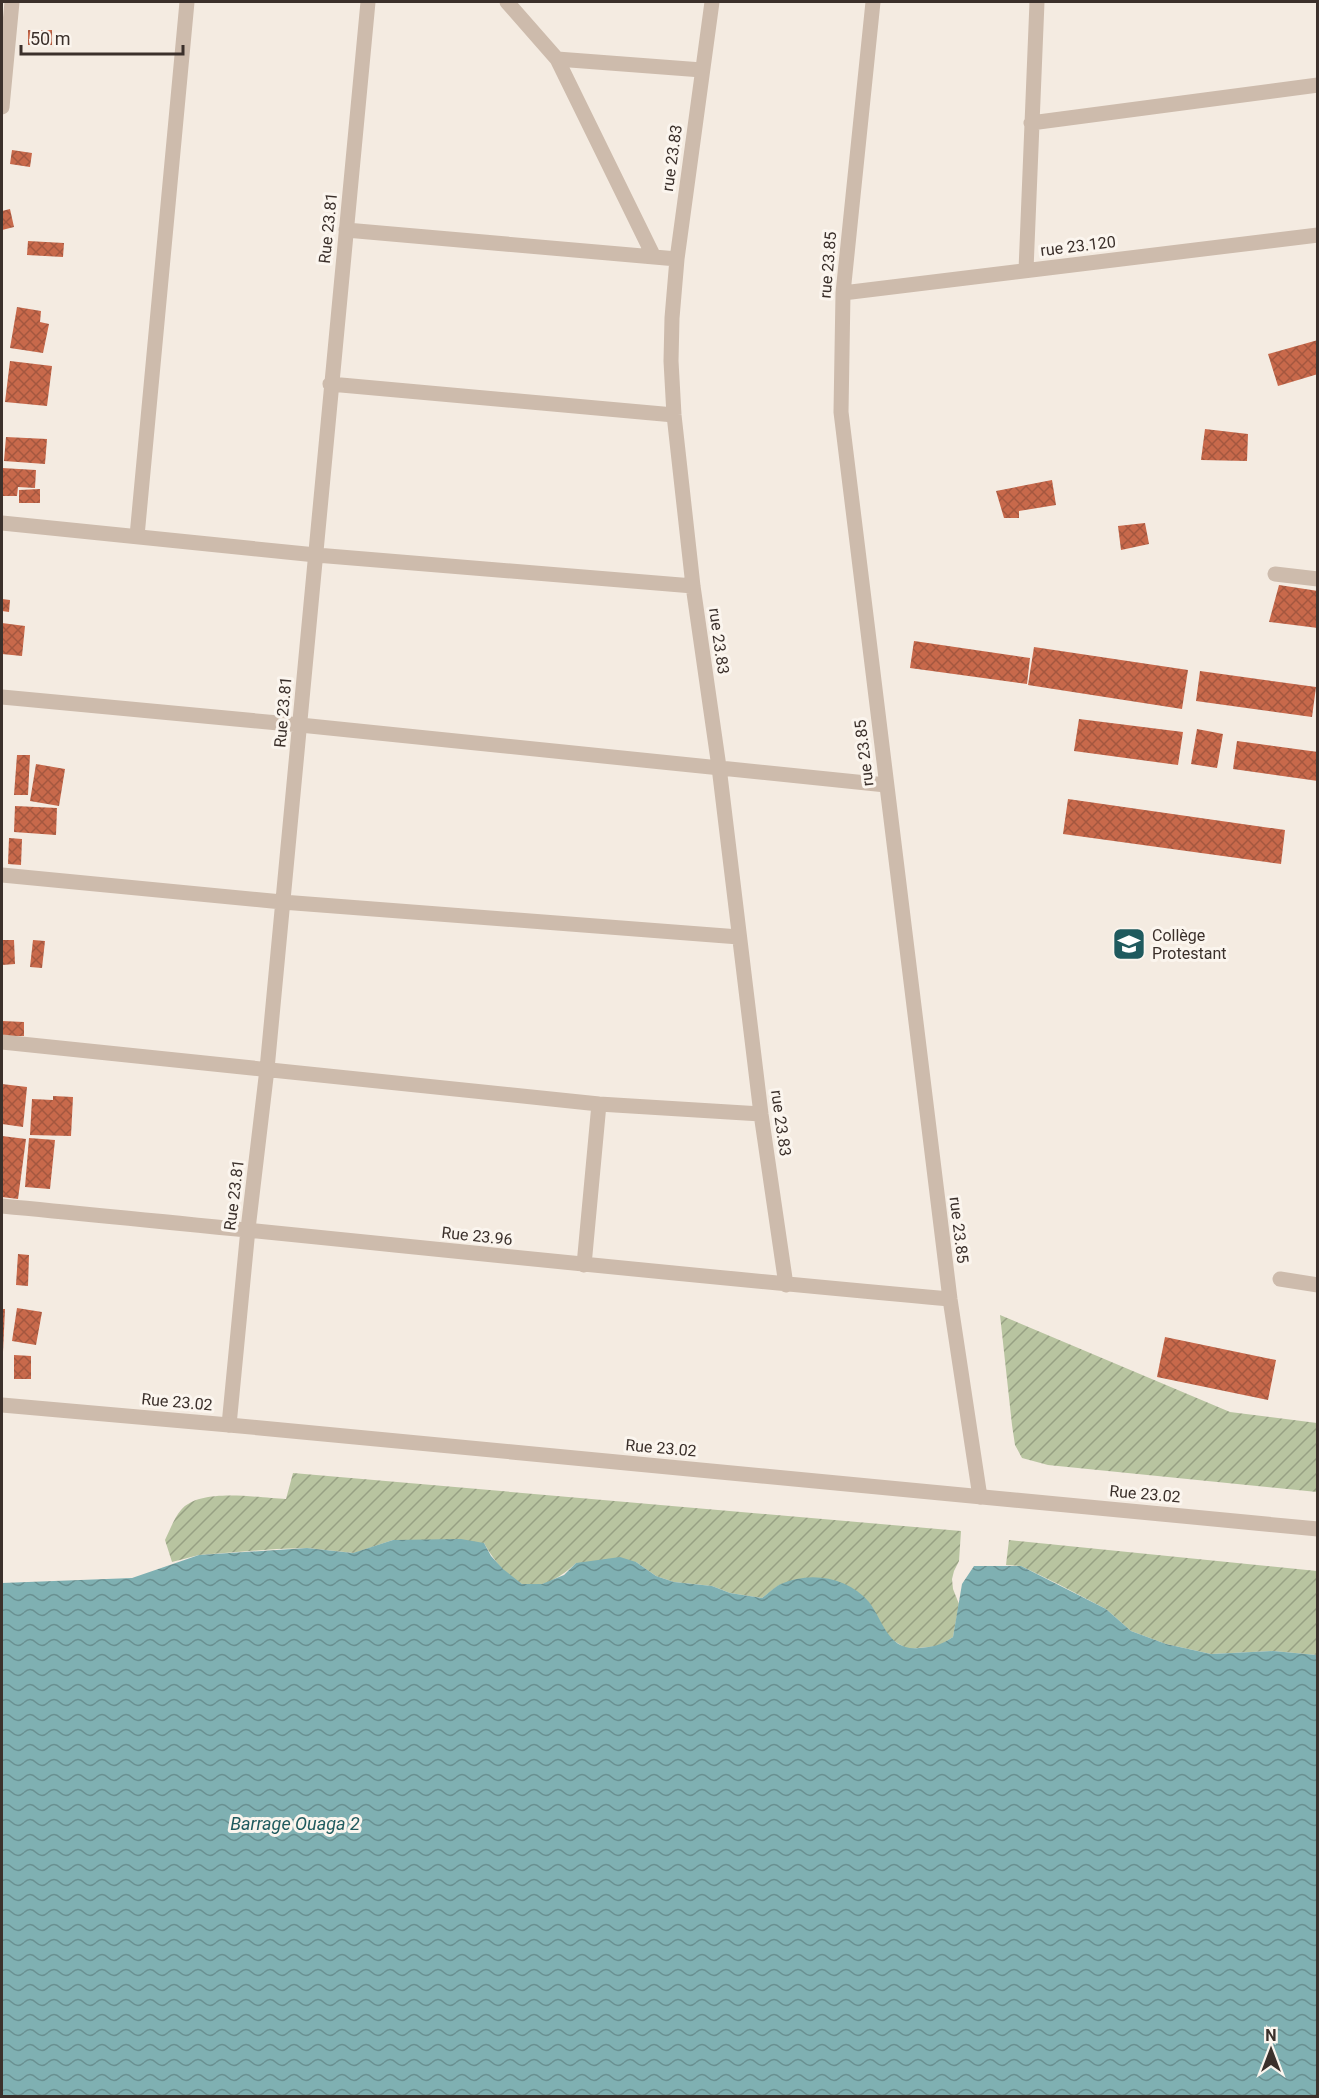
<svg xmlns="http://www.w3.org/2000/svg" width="1319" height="2098" font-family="Roboto,sans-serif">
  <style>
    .garden { fill: url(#garden-furrows) }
    .water { fill: url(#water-waves) }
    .building { fill: url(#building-cross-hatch) }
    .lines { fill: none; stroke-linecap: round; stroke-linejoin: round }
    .minor { stroke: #cdbbac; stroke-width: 15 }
    .tertiary { stroke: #cdbbac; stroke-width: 15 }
    .labels { text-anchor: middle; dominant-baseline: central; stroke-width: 6; stroke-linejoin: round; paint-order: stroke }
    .street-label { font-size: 16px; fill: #3b302b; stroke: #fbf5ee }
    .poi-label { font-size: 16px; fill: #3b302b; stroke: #fbf5ee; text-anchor: start }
    .water-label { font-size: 18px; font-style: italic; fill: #1f5a5e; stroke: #fbf5ee }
  </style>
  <defs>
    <pattern id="garden-furrows" width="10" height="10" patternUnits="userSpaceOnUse" patternTransform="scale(1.5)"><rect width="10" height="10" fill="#b8c4a0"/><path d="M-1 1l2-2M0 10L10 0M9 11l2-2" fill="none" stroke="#97a083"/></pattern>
    <pattern id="water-waves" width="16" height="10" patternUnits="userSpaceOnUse" patternTransform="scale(1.5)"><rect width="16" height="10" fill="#7fb0b2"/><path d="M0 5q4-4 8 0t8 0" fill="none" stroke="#699091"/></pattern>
    <pattern id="building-cross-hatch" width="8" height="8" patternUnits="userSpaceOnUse" patternTransform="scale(1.5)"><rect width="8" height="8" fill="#c8694b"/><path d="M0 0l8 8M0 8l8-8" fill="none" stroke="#a4573f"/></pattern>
  </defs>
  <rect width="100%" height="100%" fill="#f4ebe1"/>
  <path class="garden" d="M 1000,1315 L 1230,1412 L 1317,1423 L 1317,1492 L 1048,1465 L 1022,1458 L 1015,1445 L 1012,1425 Z
    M 293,1473 L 961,1531 L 959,1561 L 954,1571 L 952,1579 L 953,1589 L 959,1604 L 953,1637 L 939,1646 L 907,1649 L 891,1639 L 779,1585 L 762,1598 L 730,1593 L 712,1586 L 674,1582 L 656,1576 L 636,1562 L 576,1563 C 564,1575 540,1591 522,1584 C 507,1578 491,1556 484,1543 L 393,1540 L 354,1553 L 307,1548 L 277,1549 L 199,1555 L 172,1562 L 165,1540 C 170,1530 174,1518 181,1510 C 200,1487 258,1498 286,1499 Z
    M 1009,1540 L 1317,1571 L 1317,1655 L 1273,1651 L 1211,1654 L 1166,1644 L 1131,1631 L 1106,1609 L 1058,1584 L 1021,1566 L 1006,1565 Z"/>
  <path class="water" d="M 461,1539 L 484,1543 L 491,1556 L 503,1569 L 522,1584 L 542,1584 L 564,1575 L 576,1563 L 620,1557 L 636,1562 L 656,1576 L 674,1582 L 712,1586 L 730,1593 L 762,1598 C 768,1594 774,1587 781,1584 C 810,1571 848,1577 869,1602 C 884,1622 888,1651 919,1648 C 933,1647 941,1645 953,1637 L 962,1584 L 974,1566 L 1021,1566 L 1106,1609 L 1131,1631 L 1166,1644 L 1211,1654 L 1273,1651 L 1317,1655 L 1317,2096 L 2,2096 L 2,1583 L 132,1578 L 199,1555 L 307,1548 L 353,1553 L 393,1540 Z"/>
  <path class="building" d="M 28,30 L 52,30 L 52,45 L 28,45 Z
    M 12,150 L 32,153 L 30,167 L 10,164 Z
    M 10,209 L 14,227 L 2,230 L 2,211 Z
    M 28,241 L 64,243 L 63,257 L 27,255 Z
    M 17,307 L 41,311 L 40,322 L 49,324 L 43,353 L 10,348 Z
    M 1318,340 L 1318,374 L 1278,386 L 1268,354 Z
    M 10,361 L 52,366 L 47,406 L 5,402 Z
    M 1205,429 L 1248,434 L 1247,461 L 1201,460 Z
    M 6,437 L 47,439 L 45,464 L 4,461 Z
    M 2,468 L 36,470 L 35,488 L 18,487 L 17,496 L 2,496 Z
    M 1052,480 L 1056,505 L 1019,511 L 1019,518 L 1004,518 L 996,491 Z
    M 40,489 L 40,503 L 19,503 L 19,490 Z
    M 1145,523 L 1149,544 L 1121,550 L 1118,526 Z
    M 1279,585 L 1318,591 L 1318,628 L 1269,622 Z
    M 2,599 L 10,600 L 9,612 L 2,611 Z
    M 2,623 L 25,626 L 22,656 L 2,654 Z
    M 914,641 L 1030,658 L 1027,684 L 910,668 Z
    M 1034,647 L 1188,670 L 1182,709 L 1028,685 Z
    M 1200,671 L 1316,687 L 1312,717 L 1196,701 Z
    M 1079,719 L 1183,732 L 1178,765 L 1074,751 Z
    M 1197,729 L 1223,734 L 1217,768 L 1191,764 Z
    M 1237,741 L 1318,752 L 1318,781 L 1233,769 Z
    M 17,755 L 30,755 L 28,795 L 14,795 Z
    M 36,764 L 65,769 L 59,806 L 30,801 Z
    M 1068,799 L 1285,830 L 1281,864 L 1063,834 Z
    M 15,806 L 57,808 L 56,835 L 14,832 Z
    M 9,838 L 22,839 L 21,865 L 8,864 Z
    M 2,940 L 14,940 L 15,964 L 2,965 Z
    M 33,940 L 45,941 L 42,968 L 30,967 Z
    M 2,1021 L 24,1022 L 24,1036 L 2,1036 Z
    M 2,1084 L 27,1087 L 23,1127 L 2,1124 Z
    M 53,1096 L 73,1097 L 71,1136 L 30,1135 L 32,1099 L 53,1100 Z
    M 2,1136 L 26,1139 L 18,1199 L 2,1197 Z
    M 29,1138 L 55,1140 L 50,1189 L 25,1187 Z
    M 18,1254 L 29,1255 L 28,1286 L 16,1285 Z
    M 17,1308 L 42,1312 L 36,1345 L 12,1341 Z
    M 2,1309 L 5,1309 L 3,1352 L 2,1352 Z
    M 1165,1337 L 1276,1360 L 1268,1400 L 1157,1377 Z
    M 14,1355 L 31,1356 L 31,1379 L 14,1379 Z"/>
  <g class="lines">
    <path class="minor" d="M 507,2 L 557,59 L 654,257
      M 712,2 L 677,259 L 672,318 L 671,361 L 674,415 L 693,586 L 719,767 L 761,1114 L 786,1285
      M 873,2 L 843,293 L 841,412 L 950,1299 L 980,1497
      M 557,59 L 702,70
      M 2,107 L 12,2
      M 1031,123 L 1318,85
      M 346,230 L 677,259
      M 1026,270 L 1037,2
      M 843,293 L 1318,235
      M 330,384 L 674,415
      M 2,523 L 316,555 L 693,586
      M 137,536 L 187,2
      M 1275,574 L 1318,579
      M 2,697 L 300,725 L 886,785
      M 2,875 L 282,902 L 739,937
      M 2,1042 L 599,1104 L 761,1114
      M 2,1206 C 318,1236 633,1271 950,1299
      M 584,1265 L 599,1104
      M 1280,1279 L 1318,1285
      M 229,1425 L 248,1229 L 267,1069 L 368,2"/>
    <path class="tertiary" d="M 2,1405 L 229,1425 L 1318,1529"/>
  </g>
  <defs>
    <symbol id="school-square" viewBox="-11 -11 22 22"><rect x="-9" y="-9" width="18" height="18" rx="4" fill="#1f5a5e" stroke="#fbf5ee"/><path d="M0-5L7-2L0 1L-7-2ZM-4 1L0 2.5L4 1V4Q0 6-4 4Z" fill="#fff"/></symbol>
  </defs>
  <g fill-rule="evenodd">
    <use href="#school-square" x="1110" y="925" width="38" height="38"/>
  </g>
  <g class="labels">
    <g class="street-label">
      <text transform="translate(672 158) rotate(-82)">rue 23.83</text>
      <text transform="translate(328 228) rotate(-84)">Rue 23.81</text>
      <text transform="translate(1078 246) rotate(-7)">rue 23.120</text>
      <text transform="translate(828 265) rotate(-85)">rue 23.85</text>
      <text transform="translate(719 641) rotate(82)">rue 23.83</text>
      <text transform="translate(283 712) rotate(-85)">Rue 23.81</text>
      <text transform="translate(864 753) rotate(-97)">rue 23.85</text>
      <text transform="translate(781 1123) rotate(82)">rue 23.83</text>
      <text transform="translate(234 1195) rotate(-83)">Rue 23.81</text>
      <text transform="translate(959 1230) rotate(83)">rue 23.85</text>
      <text transform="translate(477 1236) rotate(6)">Rue 23.96</text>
      <text transform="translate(177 1402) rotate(5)">Rue 23.02</text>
      <text transform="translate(661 1448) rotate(5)">Rue 23.02</text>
      <text transform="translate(1145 1494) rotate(5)">Rue 23.02</text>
    </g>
    <g class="poi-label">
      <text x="1152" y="935">Collège<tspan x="1152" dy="18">Protestant</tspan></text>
    </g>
    <g class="water-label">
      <text x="295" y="1823">Barrage Ouaga 2</text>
    </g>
  </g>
  <rect width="1319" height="2098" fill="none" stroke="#3b302b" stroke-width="6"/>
  <g transform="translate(1271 2050)" stroke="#fbf5ee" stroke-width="4.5" paint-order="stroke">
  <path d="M0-4.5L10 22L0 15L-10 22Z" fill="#3b302b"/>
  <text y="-9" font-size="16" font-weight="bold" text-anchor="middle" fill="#3b302b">N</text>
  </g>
  <path d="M21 45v9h162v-9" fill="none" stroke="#3b302b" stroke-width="3"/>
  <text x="30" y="45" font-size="18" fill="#3b302b" stroke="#fbf5ee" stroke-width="4.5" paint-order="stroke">50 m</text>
</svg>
